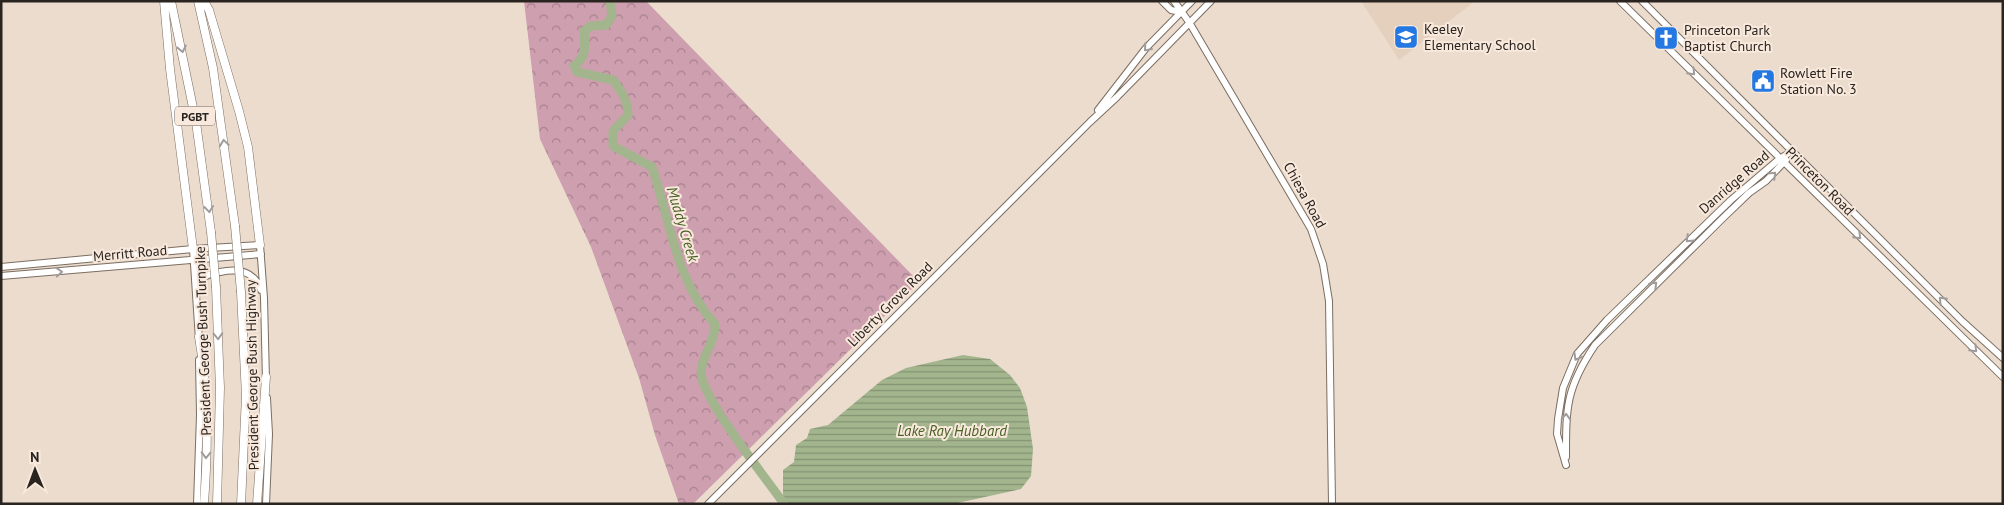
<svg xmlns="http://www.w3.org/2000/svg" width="2004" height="505" font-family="'PT Sans',sans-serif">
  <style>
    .built { fill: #e5d0be }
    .forest { fill: url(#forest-crowns) }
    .water { fill: url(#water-rules) }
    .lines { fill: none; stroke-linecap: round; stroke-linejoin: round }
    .river { stroke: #a2b58d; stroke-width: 9 }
    .secondary-casing { stroke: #7b6e62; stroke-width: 8 }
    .highway-casing { stroke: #7b6e62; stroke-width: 9 }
    .secondary { stroke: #fff; stroke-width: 6 }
    .highway { stroke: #fff; stroke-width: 8 }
    .highway-bridge-casing { stroke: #7b6e62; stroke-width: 9; stroke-linecap: butt }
    .highway-bridge { stroke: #fff; stroke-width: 8 }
    .oneway { stroke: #9f9c9b }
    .labels { text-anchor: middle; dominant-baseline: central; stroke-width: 4; stroke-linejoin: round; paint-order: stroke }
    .shield { fill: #f9e9dc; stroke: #685f58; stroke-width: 1 }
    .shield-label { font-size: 12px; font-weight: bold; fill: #2a2420 }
    .poi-label { font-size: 14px; fill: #2a2420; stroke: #f9e9dc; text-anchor: start }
    .street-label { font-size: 14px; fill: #2a2420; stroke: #f9e9dc }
    .water-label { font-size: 15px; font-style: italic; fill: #486025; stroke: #f9e9dc }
  </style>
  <defs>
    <pattern id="forest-crowns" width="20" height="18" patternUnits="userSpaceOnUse" patternTransform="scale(1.25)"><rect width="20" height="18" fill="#ce9faf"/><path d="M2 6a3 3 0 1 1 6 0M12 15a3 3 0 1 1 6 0" fill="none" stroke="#a7818e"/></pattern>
    <pattern id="water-rules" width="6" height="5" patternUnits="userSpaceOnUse" patternTransform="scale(1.25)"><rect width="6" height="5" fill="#a2b58d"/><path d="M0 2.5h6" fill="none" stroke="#849373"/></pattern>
  </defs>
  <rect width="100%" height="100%" fill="#ebdcce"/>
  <path class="built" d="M 1361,1 L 1475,1 L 1399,60 Z"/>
  <path class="forest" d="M 524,1 L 646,1 L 919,282 L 693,504 L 679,504 L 655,435 L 639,378 L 591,247 L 540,139 Z"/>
  <path class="water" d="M 963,355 L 990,359 L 1010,375 L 1020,388 L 1027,407 L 1033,449 L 1031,476 L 1021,489 L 953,504 L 786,504 L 783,498 L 783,470 L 794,462 L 796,445 L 807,438 L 810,429 L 828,425 L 882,380 L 906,368 Z"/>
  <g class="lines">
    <path class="river" d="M 610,1 L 612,16 L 606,25 L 591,26 L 584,31 C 585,46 587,57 574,66 L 577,72 L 613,80 C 621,91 628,100 628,115 L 613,131 L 613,146 L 652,167 C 670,220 676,282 715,324 C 715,343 702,355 701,372 C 701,398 767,479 784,504"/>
    <defs>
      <path id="secondary" d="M 1162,1 L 1171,10 L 1181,12
        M 1174,1 L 1189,22 L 1311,229 L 1323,264 L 1329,301 L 1332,504
        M 1620,1 L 2003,377
        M 1642,1 L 1962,321 L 2003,358
        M 1098,110 L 1146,48 L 1192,1
        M 193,249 L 199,340
        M 1,267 L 193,249 L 260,245 L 264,298 L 266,381
        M 1,276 L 261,254
        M 198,290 C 200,285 201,280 205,277 C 210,273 215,273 220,272 C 239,268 254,271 261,290
        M 1566,457 C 1566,407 1566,388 1595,345 L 1722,219 L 1749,193 L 1766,181 L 1786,160
        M 1566,465 L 1557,434 L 1558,419 L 1563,388 L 1577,354 L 1607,320 L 1731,200 L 1778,160 L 1792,151
        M 197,504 L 200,415 L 199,360
        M 266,504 L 269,434 L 267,398
        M 708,504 L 1090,122 L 1117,97 L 1211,1"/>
      <path id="highway" d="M 164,1 L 170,69 L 193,249
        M 171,1 L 196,122 L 211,232
        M 198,1 L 213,68 L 235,226
        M 204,1 L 209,10 L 239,111 L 248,147 L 260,245
        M 216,287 L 220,388 L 217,504
        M 199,337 C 209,393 208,447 204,504
        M 241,504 L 246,396 L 241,292
        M 257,504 L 266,377"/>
    </defs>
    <use href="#secondary" class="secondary-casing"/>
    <use href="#highway" class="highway-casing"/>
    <use href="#secondary" class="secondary"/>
    <use href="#highway" class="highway"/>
    <defs>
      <path id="highway-bridge" d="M 235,226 L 241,292
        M 211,232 L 216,287"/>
    </defs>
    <use href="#highway-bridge" class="highway-bridge-casing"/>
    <use href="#highway-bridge" class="highway-bridge"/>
  </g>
  <defs><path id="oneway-chevron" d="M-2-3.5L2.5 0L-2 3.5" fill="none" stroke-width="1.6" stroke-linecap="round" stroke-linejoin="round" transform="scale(1.25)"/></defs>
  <g class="oneway">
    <use href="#oneway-chevron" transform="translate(1147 48) rotate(131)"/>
    <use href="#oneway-chevron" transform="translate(182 49) rotate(78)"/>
    <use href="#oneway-chevron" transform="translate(1692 72) rotate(45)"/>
    <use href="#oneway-chevron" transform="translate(224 143) rotate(-98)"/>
    <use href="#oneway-chevron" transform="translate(1773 175) rotate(-44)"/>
    <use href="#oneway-chevron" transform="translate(209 209) rotate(83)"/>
    <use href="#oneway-chevron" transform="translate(1858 236) rotate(45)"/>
    <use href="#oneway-chevron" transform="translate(1689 239) rotate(136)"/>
    <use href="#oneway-chevron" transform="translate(59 272) rotate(-4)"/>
    <use href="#oneway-chevron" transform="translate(1654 285) rotate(-45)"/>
    <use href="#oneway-chevron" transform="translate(1942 300) rotate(-134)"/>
    <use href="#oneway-chevron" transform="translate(218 336) rotate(88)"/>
    <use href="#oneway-chevron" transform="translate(1974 349) rotate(45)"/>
    <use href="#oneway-chevron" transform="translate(1577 357) rotate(119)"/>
    <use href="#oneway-chevron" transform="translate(1566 417) rotate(-88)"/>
    <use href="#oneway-chevron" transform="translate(206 455) rotate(91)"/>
  </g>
  <defs>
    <symbol id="school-square" viewBox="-11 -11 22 22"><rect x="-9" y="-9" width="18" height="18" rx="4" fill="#2578e2" stroke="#f9e9dc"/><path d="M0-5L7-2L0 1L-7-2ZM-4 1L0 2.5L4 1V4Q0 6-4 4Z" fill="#fff"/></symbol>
    <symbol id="church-square" viewBox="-11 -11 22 22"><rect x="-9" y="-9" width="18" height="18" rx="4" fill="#2578e2" stroke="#f9e9dc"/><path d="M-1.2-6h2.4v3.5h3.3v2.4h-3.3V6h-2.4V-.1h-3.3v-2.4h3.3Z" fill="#fff"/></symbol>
    <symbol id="civic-square" viewBox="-11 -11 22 22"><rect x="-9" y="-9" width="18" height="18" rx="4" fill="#2578e2" stroke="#f9e9dc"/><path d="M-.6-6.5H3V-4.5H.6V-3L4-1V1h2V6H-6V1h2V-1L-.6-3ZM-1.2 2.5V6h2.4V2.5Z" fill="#fff"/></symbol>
  </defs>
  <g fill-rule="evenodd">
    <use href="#school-square" x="1392" y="23" width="28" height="28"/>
    <use href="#church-square" x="1652" y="24" width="28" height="28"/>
    <use href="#civic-square" x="1749" y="67" width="28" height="28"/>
  </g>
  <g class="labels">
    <rect class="shield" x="175" y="106.5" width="40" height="19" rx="4"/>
    <g class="shield-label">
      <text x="195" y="116">PGBT</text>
    </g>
    <g class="poi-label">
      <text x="1424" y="29">Keeley<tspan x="1424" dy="16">Elementary School</tspan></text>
      <text x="1684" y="30">Princeton Park<tspan x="1684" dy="16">Baptist Church</tspan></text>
      <text x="1780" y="73">Rowlett Fire<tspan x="1780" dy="16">Station No. 3</tspan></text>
    </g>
    <g class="street-label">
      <text transform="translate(1820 181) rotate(45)">Princeton Road</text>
      <text transform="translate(1734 182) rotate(-41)">Danridge Road</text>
      <text transform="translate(1305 195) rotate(61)">Chiesa Road</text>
      <text transform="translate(130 253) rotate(-5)">Merritt Road</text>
      <text transform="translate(890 304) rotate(-45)">Liberty Grove Road</text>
      <text transform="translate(203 341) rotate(-92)">President George Bush Turnpike</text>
      <text transform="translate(252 375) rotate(-91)">President George Bush Highway</text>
    </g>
    <g class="water-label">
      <text transform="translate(683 224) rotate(73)">Muddy Creek</text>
      <text x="952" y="430">Lake Ray Hubbard</text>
    </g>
  </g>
  <rect width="2004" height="505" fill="none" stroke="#2a2420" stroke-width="5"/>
  <g transform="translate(35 470) rotate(359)" stroke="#f9e9dc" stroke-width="4" paint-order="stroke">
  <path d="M0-4L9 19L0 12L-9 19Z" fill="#2a2420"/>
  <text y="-8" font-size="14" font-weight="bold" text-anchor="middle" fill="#2a2420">N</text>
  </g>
</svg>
